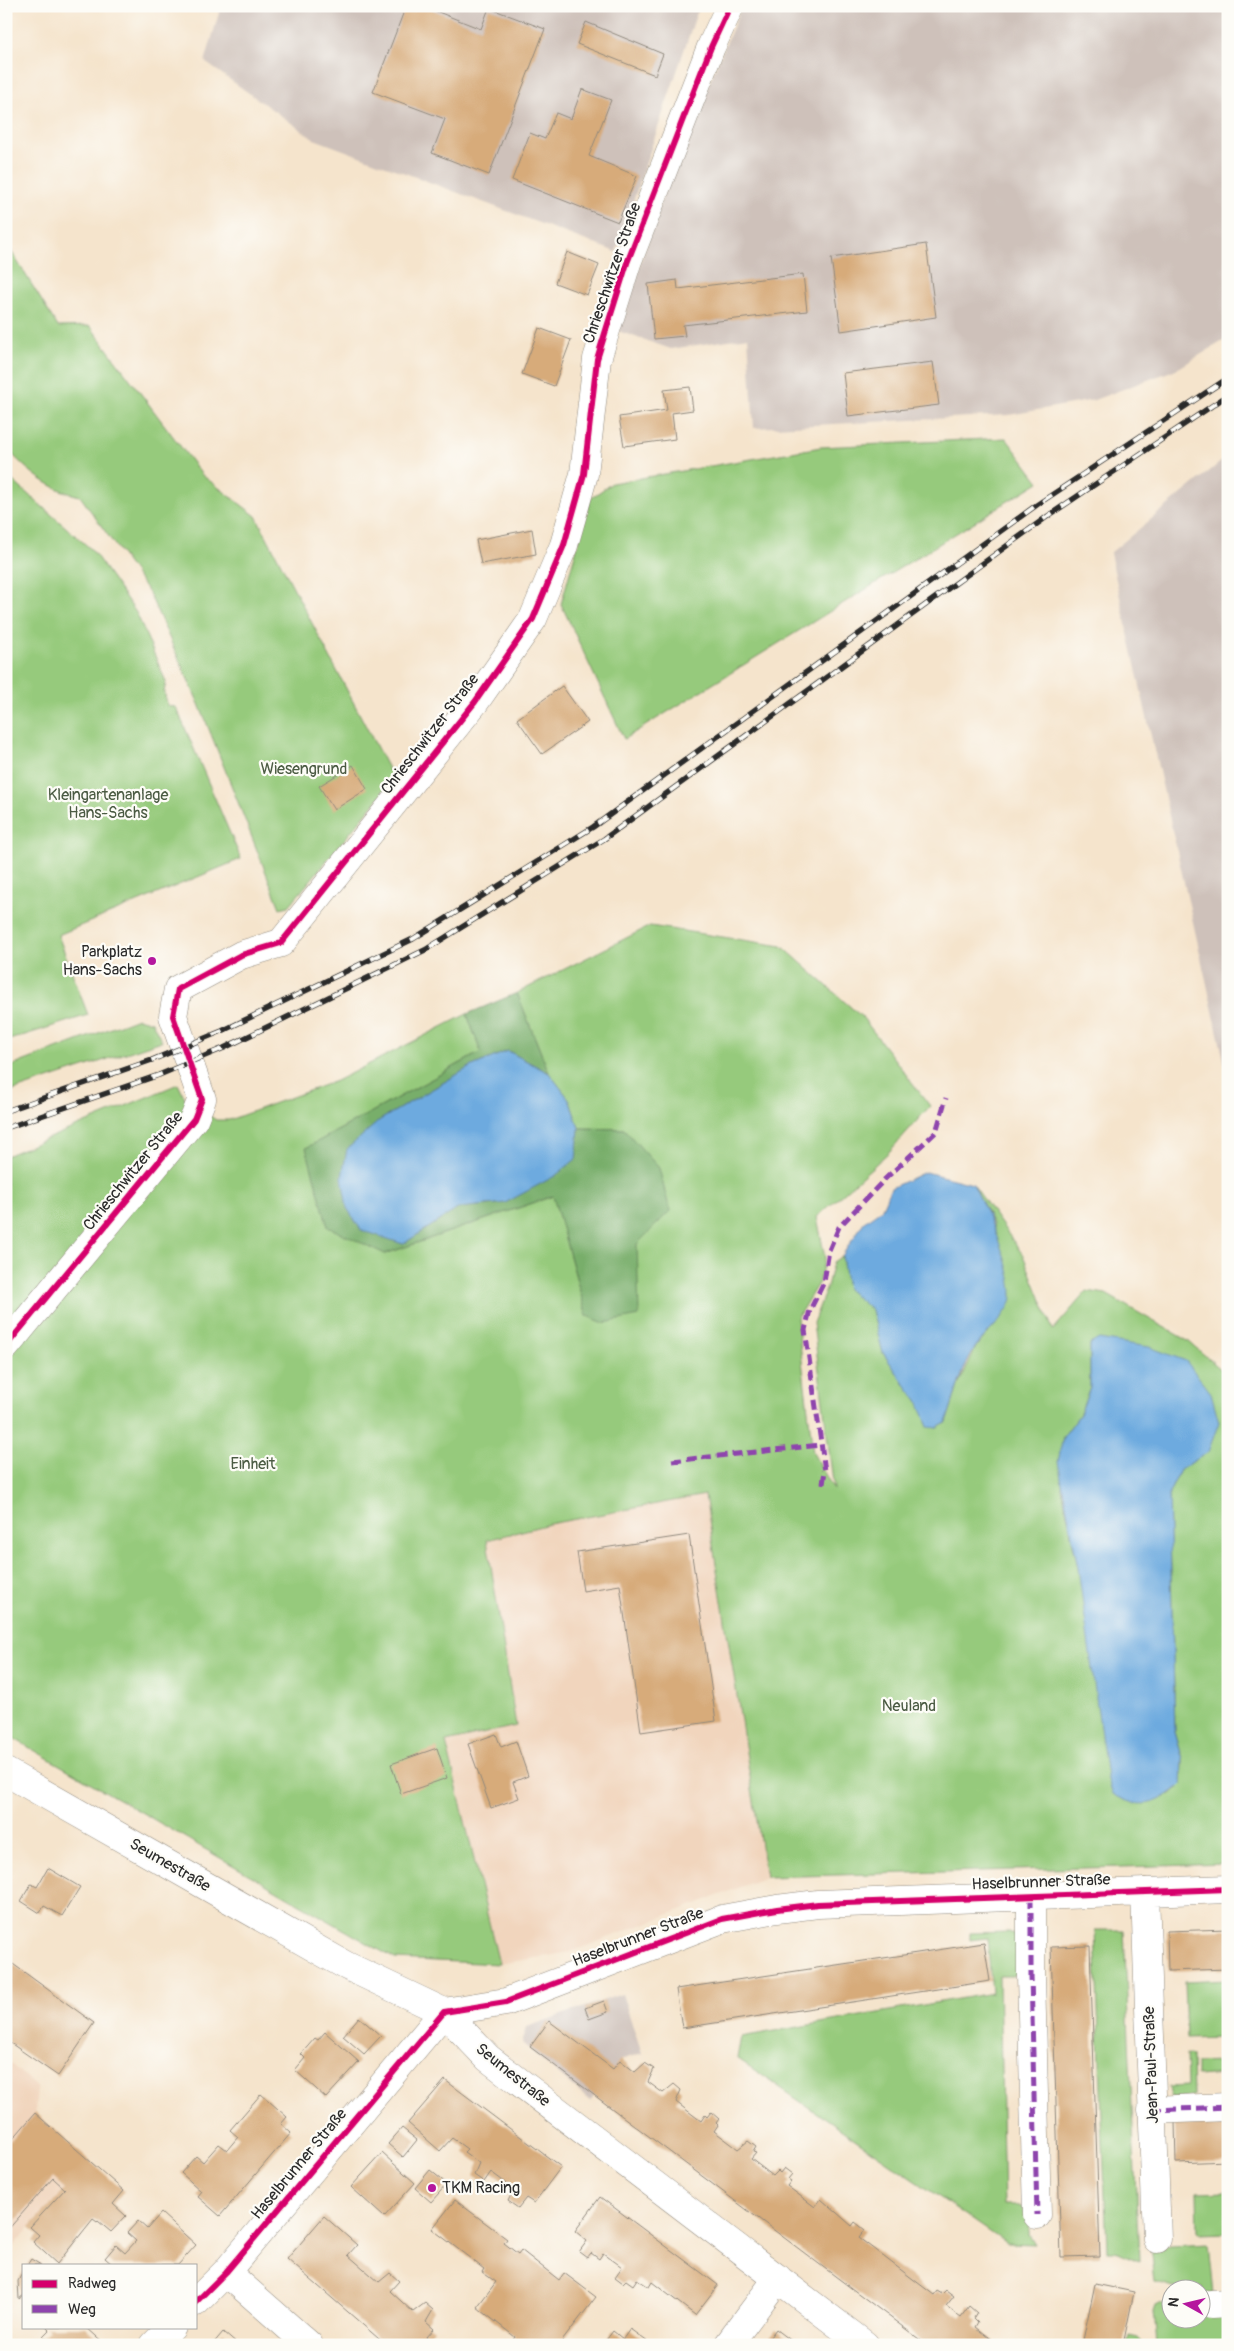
<svg xmlns="http://www.w3.org/2000/svg" width="1234" height="2351" font-family="Pangolin,sans-serif">
  <style>
    .built { fill: #f1d5bd }
    .industrial { fill: #cec1ba }
    .green { fill: #96ca7b; stroke: #607a53; fill-rule: evenodd }
    .forest { fill: #78ae6b; stroke: #526c4b }
    .water { fill: #6daadf; stroke: #4c6a85 }
    .building { fill: #d7ab7a }
    .lines { fill: none; stroke-linecap: round; stroke-linejoin: round }
    .minor-casing { stroke: #90887c; stroke-width: 29 }
    .minor { stroke: #fff; stroke-width: 28 }
    .rail-casing { stroke: #2b2b2b; stroke-width: 5.5 }
    .rail { stroke: #fdfcf7; stroke-width: 4; stroke-dasharray: 11; stroke-linecap: butt }
    .quiet { stroke: #8e44ad; stroke-width: 5; stroke-dasharray: 10 5; stroke-linecap: butt }
    .cycleway-casing { stroke: #fdfcf7; stroke-width: 9 }
    .cycleway { stroke: #d6006c; stroke-width: 6 }
    .poi-dot { fill: #b5179e; stroke: #fdfcf7; stroke-width: 2 }
    .labels { text-anchor: middle; dominant-baseline: central; stroke-width: 4.5; stroke-linejoin: round; paint-order: stroke }
    .street-label { font-size: 16px; fill: #2b2b2b; stroke: #fdfcf7 }
    .park-label { font-size: 16px; fill: #4b5b43; stroke: #fdfcf7 }
    .poi-label { font-size: 16px; fill: #2b2b2b; stroke: #fdfcf7; text-anchor: end }
  </style>
  <rect width="100%" height="100%" fill="#fdfcf7"/>
  <filter id="ink" filterUnits="userSpaceOnUse"><feTurbulence type="fractalNoise" baseFrequency=".02" numOctaves="2"/><feDisplacementMap in="SourceGraphic" scale="10" xChannelSelector="R" yChannelSelector="G"/><feConvolveMatrix kernelMatrix="1 2 1 2 8 2 1 2 1" color-interpolation-filters="sRGB"/></filter>
  <filter id="wash" filterUnits="userSpaceOnUse"><feTurbulence type="fractalNoise" baseFrequency=".0096" numOctaves="4" result="noise"/><feDisplacementMap in="SourceGraphic" scale="20" xChannelSelector="R" yChannelSelector="G"/><feGaussianBlur stdDeviation="1.12" result="paint"/><feColorMatrix in="noise" values="0 0 0 0 0 0 0 0 0 0 0 0 0 0 0 0 0 1.4 0 .05"/><feComposite in="paint" operator="in"/></filter>
  <g filter="url(#wash)">
    <rect width="100%" height="100%" fill="#f5e4cc"/>
    <path class="built" d="M 705,1495 L 766,1877 L 571,1952 L 499,1964 L 446,1741 L 516,1726 L 487,1540 L 549,1524 Z
      M 6,2060 L 37,2087 L 35,2113 L 11,2141 L 65,2189 L 6,2254 Z"/>
    <path class="industrial" d="M 221,6 L 701,6 L 696,15 L 616,252 L 314,139 L 205,62 Z
      M 742,6 L 1228,6 L 1228,338 L 1177,369 L 1094,400 L 1009,415 L 754,428 L 748,337 L 671,349 L 618,331 L 667,183 Z
      M 1228,456 L 1228,1078 L 1110,553 Z
      M 622,1994 L 642,2053 L 620,2060 L 590,2101 L 522,2043 L 527,2027 Z"/>
    <path class="green" d="M 6,243 L 58,327 L 90,326 L 202,475 L 256,516 L 394,780 L 289,906 L 280,908 L 199,704 L 149,593 L 80,496 C 48,489 28,471 6,448 Z
      M 1006,438 L 1039,482 L 624,739 L 561,604 L 591,498 L 612,483 L 821,447 Z
      M 6,475 L 92,550 L 137,614 L 166,682 L 164,692 L 168,706 L 176,707 L 241,859 L 58,935 L 88,1015 L 6,1041 Z
      M 650,926 L 782,946 L 863,1018 L 930,1106 L 888,1153 L 817,1217 L 825,1258 L 819,1282 L 797,1318 L 813,1453 L 834,1490 L 813,1323 L 827,1287 L 833,1262 L 842,1256 L 847,1289 L 872,1310 L 883,1353 L 909,1390 L 918,1400 L 928,1426 L 937,1428 L 946,1423 L 958,1386 L 976,1347 L 1003,1316 L 993,1224 L 973,1184 L 1023,1255 L 1053,1330 L 1087,1291 L 1106,1294 L 1188,1341 L 1223,1371 L 1228,1378 L 1228,1864 L 766,1877 L 705,1495 L 549,1524 L 487,1540 L 516,1726 L 446,1742 L 499,1964 L 395,1959 L 6,1734 L 6,1156 L 178,1084 L 186,1100 L 216,1120 L 229,1120 L 336,1081 L 467,1014 L 481,1052 L 306,1148 L 385,1254 L 553,1196 L 587,1316 L 637,1244 L 669,1211 L 624,1129 L 579,1128 L 569,1099 L 549,1073 L 517,993 ZM 1090,1344 L 1208,1452 L 1180,1470 L 1169,1493 L 1175,1732 L 1183,1760 L 1182,1784 L 1170,1795 L 1078,1568 L 1062,1489 L 1063,1437 L 1080,1414 L 1090,1388 Z
      M 138,1018 L 152,1022 L 162,1041 L 6,1093 L 6,1068 Z
      M 1095,1930 L 1124,1930 L 1139,2261 L 1115,2251 L 1107,2251 Z
      M 1009,1932 L 1018,1936 L 1020,1971 L 1013,1976 L 999,1976 L 1004,2206 L 1029,2206 L 1029,2234 L 1035,2244 L 1006,2243 L 737,2058 L 741,2037 L 992,1993 L 987,1938 L 970,1940 L 970,1933 Z
      M 1228,1979 L 1228,2074 L 1196,2076 L 1196,2063 L 1222,2062 L 1222,2037 L 1186,2038 L 1184,1981 Z
      M 1186,2054 L 1192,2055 L 1193,2097 L 1171,2097 L 1169,2087 L 1187,2086 Z
      M 1228,2191 L 1228,2232 L 1198,2233 L 1197,2192 Z
      M 1208,2243 L 1213,2294 L 1202,2293 L 1202,2288 L 1172,2288 L 1155,2282 L 1151,2246 Z
      M 1162,2303 L 1171,2305 L 1172,2318 L 1202,2318 L 1202,2310 L 1228,2311 L 1228,2345 L 1157,2345 L 1154,2312 L 1156,2306 Z
      M 1129,2336 L 1138,2338 L 1145,2345 L 1127,2345 Z"/>
    <path class="forest" d="M 517,993 L 549,1073 L 508,1051 L 470,1067 L 380,1120 L 403,1244 L 459,1208 L 505,1203 L 576,1159 L 579,1128 L 624,1129 L 659,1168 L 670,1211 L 637,1244 L 639,1316 L 604,1323 L 587,1316 L 553,1196 L 385,1254 L 328,1227 L 306,1148 L 481,1052 L 467,1014 Z"/>
    <path class="water" d="M 508,1051 L 549,1073 L 569,1099 L 579,1128 L 576,1159 L 555,1176 L 505,1203 L 459,1208 L 403,1244 L 361,1230 L 347,1208 L 342,1177 L 347,1149 L 380,1120 L 470,1067 Z
      M 925,1172 L 973,1184 C 987,1213 1012,1264 1012,1296 C 1012,1311 987,1333 977,1345 C 962,1365 954,1400 946,1423 L 937,1428 L 928,1427 L 918,1400 L 909,1390 L 883,1353 L 872,1310 L 847,1289 L 842,1256 L 864,1222 L 881,1210 L 891,1188 Z
      M 1099,1339 L 1149,1347 L 1186,1361 L 1211,1393 L 1219,1422 L 1208,1452 L 1180,1470 L 1169,1493 L 1175,1732 L 1183,1760 L 1182,1784 C 1158,1805 1141,1811 1113,1794 L 1107,1777 L 1078,1568 L 1058,1462 L 1063,1437 L 1080,1414 L 1090,1388 L 1090,1344 Z"/>
    <g id="blocks">
      <path class="building" d="M 406,6 L 423,6 L 481,29 L 489,8 L 545,29 L 489,175 L 432,153 L 445,119 L 373,92 Z
        M 586,22 L 663,54 L 655,75 L 577,44 Z
        M 582,89 L 611,100 L 589,156 L 637,176 L 618,222 L 512,180 L 530,133 L 545,139 L 556,113 L 571,119 Z
        M 926,244 L 936,317 L 841,331 L 831,258 Z
        M 567,252 L 599,265 L 587,295 L 555,283 Z
        M 803,274 L 807,311 L 683,325 L 685,336 L 654,339 L 648,284 L 677,280 L 678,289 Z
        M 539,328 L 571,340 L 554,386 L 522,374 Z
        M 933,362 L 939,405 L 848,416 L 843,373 Z
        M 690,387 L 693,410 L 672,413 L 675,439 L 624,446 L 619,417 L 667,410 L 664,390 Z
        M 532,529 L 536,554 L 481,564 L 476,540 Z
        M 562,686 L 588,722 L 542,754 L 517,719 Z
        M 353,765 L 367,789 L 334,810 L 319,786 Z
        M 689,1535 L 716,1721 L 641,1732 L 620,1585 L 583,1591 L 577,1552 Z
        M 496,1734 L 501,1747 L 516,1741 L 528,1776 L 513,1782 L 519,1798 L 491,1808 L 468,1744 Z
        M 437,1748 L 447,1778 L 401,1794 L 391,1764 Z
        M 48,1868 L 80,1887 L 62,1916 L 44,1906 L 40,1913 L 21,1901 L 31,1884 L 37,1887 Z
        M 1228,1929 L 1228,1969 L 1168,1971 L 1167,1931 Z
        M 984,1943 L 990,1981 L 682,2028 L 676,1989 Z
        M 1090,1946 L 1100,2256 L 1061,2257 L 1051,1947 Z
        M 6,1959 L 94,2023 L 58,2076 L 6,2040 Z
        M 604,2001 L 608,2012 L 589,2019 L 585,2008 Z
        M 359,2017 L 381,2036 L 364,2054 L 343,2036 Z
        M 549,2021 L 613,2069 L 620,2060 L 635,2072 L 645,2063 L 654,2069 L 648,2082 L 663,2093 L 674,2084 L 681,2090 L 676,2102 L 701,2121 L 705,2115 L 707,2117 L 711,2112 L 719,2119 L 716,2123 L 718,2125 L 714,2131 L 738,2149 L 748,2141 L 756,2147 L 753,2152 L 756,2153 L 751,2159 L 773,2176 L 778,2171 L 780,2173 L 784,2168 L 792,2174 L 788,2179 L 791,2181 L 787,2186 L 815,2207 L 821,2199 L 852,2226 L 855,2222 L 865,2230 L 859,2238 L 934,2295 L 937,2291 L 942,2294 L 946,2290 L 954,2296 L 946,2306 L 961,2317 L 969,2306 L 977,2313 L 974,2318 L 978,2322 L 975,2327 L 998,2345 L 927,2345 L 530,2047 Z
        M 325,2032 L 359,2062 L 326,2098 L 295,2070 L 305,2058 L 301,2054 L 315,2038 L 318,2040 Z
        M 445,2080 L 561,2167 L 534,2203 L 526,2198 L 518,2208 L 508,2201 L 514,2189 L 491,2172 L 484,2182 L 474,2175 L 479,2163 L 464,2152 L 467,2149 L 452,2138 L 440,2151 L 408,2123 Z
        M 261,2094 L 287,2117 L 281,2124 L 291,2133 L 220,2216 L 197,2196 L 201,2191 L 181,2173 L 196,2156 L 203,2162 L 219,2144 L 227,2150 L 238,2137 L 230,2130 Z
        M 35,2113 L 124,2191 L 113,2204 L 126,2216 L 111,2232 L 98,2221 L 97,2222 L 93,2219 L 57,2264 L 33,2242 L 39,2235 L 30,2227 L 65,2189 L 53,2178 L 6,2232 L 6,2137 L 11,2141 Z
        M 1228,2121 L 1228,2161 L 1176,2163 L 1175,2122 Z
        M 402,2128 L 417,2140 L 403,2157 L 388,2144 Z
        M 382,2153 L 415,2183 L 384,2217 L 351,2187 Z
        M 430,2170 L 447,2184 L 431,2202 L 415,2188 Z
        M 600,2197 L 718,2285 L 695,2315 L 652,2282 L 649,2287 L 637,2279 L 633,2285 L 626,2280 L 623,2283 L 615,2277 L 622,2267 L 603,2253 L 599,2259 L 591,2253 L 587,2258 L 579,2252 L 587,2241 L 575,2231 Z
        M 455,2200 L 507,2239 L 504,2243 L 518,2254 L 521,2250 L 559,2280 L 564,2273 L 596,2297 L 559,2345 L 518,2345 L 513,2340 L 515,2337 L 477,2307 L 496,2282 L 482,2272 L 484,2269 L 432,2229 Z
        M 161,2213 L 196,2245 L 178,2265 L 113,2265 L 105,2258 L 116,2245 L 125,2253 L 136,2241 L 127,2233 L 138,2221 L 147,2229 Z
        M 324,2216 L 357,2245 L 348,2255 L 379,2282 L 390,2273 L 399,2281 L 390,2291 L 413,2312 L 425,2303 L 433,2310 L 426,2322 L 434,2329 L 420,2345 L 386,2345 L 287,2259 Z
        M 31,2259 L 41,2265 L 27,2265 Z
        M 24,2270 L 24,2295 L 19,2299 L 18,2281 Z
        M 1095,2284 L 1134,2292 L 1123,2345 L 1082,2345 Z
        M 46,2327 L 86,2327 L 106,2345 L 44,2345 L 48,2340 L 43,2336 L 49,2330 Z
        M 630,2329 L 652,2345 L 607,2345 L 604,2343 L 613,2331 L 623,2339 Z
        M 776,2329 L 797,2345 L 764,2345 Z
        M 223,2332 L 238,2345 L 212,2345 Z"/>
    </g>
  </g>
  <g filter="url(#ink)">
    <use href="#blocks" fill-opacity="0" stroke="#90887c" stroke-width="1"/>
    <g class="lines">
      <defs>
        <path id="minor" d="M 6,1346 L 194,1119 L 202,1099 L 173,1016 L 178,989 L 241,955 L 281,943 L 475,702 L 533,619 L 564,545 L 584,474 L 597,359 L 627,263 L 711,47 L 730,6
          M 6,1772 L 345,1965 L 444,2012 L 488,2058 L 865,2345
          M 1145,1892 L 1157,2239
          M 1031,1897 L 1031,1975 L 1037,2215
          M 1152,2110 L 1228,2107
          M 226,2272 L 309,2345
          M 196,2302 L 226,2272 L 444,2012 L 506,2002 L 722,1919 L 777,1909 L 818,1904 L 1228,1889
          M 1211,2304 L 1228,2303
          M 154,2345 L 172,2327
          M 728,2345 L 778,2278"/>
      </defs>
      <use href="#minor" class="minor-casing"/>
      <use href="#minor" class="minor"/>
      <defs>
        <path id="rail" d="M 6,1111 L 152,1060 L 222,1031 L 413,939 L 593,827 L 1038,504 L 1228,378
          M 6,1128 L 159,1075 L 224,1048 L 425,950 L 604,839 L 1048,516 L 1228,395"/>
      </defs>
      <use href="#rail" class="rail-casing"/>
      <use href="#rail" class="rail"/>
      <path class="quiet" d="M 672,1461 L 821,1445
        M 823,1484 L 825,1471 L 805,1330 L 810,1310 L 824,1282 L 829,1250 L 839,1227 L 885,1179 L 936,1132 L 946,1098
        M 1031,1897 L 1031,1975 L 1037,2215
        M 1152,2110 L 1228,2107"/>
      <defs>
        <path id="cycleway" d="M 6,1346 L 194,1119 L 202,1099 L 173,1016 L 178,989 L 241,955 L 281,943 L 475,702 L 533,619 L 564,545 L 584,474 L 597,359 L 627,263 L 711,47 L 730,6
          M 196,2302 L 226,2272 L 444,2012 L 506,2002 L 722,1919 L 777,1909 L 818,1904 L 1228,1889"/>
      </defs>
      <use href="#cycleway" class="cycleway-casing"/>
      <use href="#cycleway" class="cycleway"/>
    </g>
  </g>
  <g class="poi-dot">
    <circle cx="152" cy="961" r="5"/>
    <circle cx="432" cy="2188" r="5"/>
  </g>
  <g class="labels">
    <g class="street-label">
      <text transform="translate(612 273) rotate(-71)">Chrieschwitzer Straße</text>
      <text transform="translate(430 734) rotate(-52)">Chrieschwitzer Straße</text>
      <text transform="translate(133 1171) rotate(-51)">Chrieschwitzer Straße</text>
      <text transform="translate(170 1865) rotate(30)">Seumestraße</text>
      <text transform="translate(1041 1882) rotate(-2)">Haselbrunner Straße</text>
      <text transform="translate(638 1937) rotate(-21)">Haselbrunner Straße</text>
      <text transform="translate(1151 2065) rotate(-92)">Jean-Paul-Straße</text>
      <text transform="translate(513 2075) rotate(39)">Seumestraße</text>
      <text transform="translate(299 2164) rotate(-50)">Haselbrunner Straße</text>
    </g>
    <g class="park-label">
      <text x="304" y="769">Wiesengrund</text>
      <text x="108" y="795">Kleingartenanlage<tspan x="108" dy="18">Hans-Sachs</tspan></text>
      <text x="253" y="1464">Einheit</text>
      <text x="909" y="1706">Neuland</text>
    </g>
    <g class="poi-label">
      <text x="142" y="952">Parkplatz<tspan x="142" dy="18">Hans-Sachs</tspan></text>
      <text x="442" y="2188" text-anchor="start">TKM Racing</text>
    </g>
  </g>
  <rect width="1234" height="2351" fill="none" stroke="#fdfcf7" stroke-width="25"/>
  <rect x="22" y="2264" width="175" height="65" fill="#fdfcf7" stroke="#a9a8a5"/>
  <rect x="32" y="2280" width="25" height="8" fill="#d6006c" stroke="#a9a8a5"/>
  <text x="68" y="2288" font-size="15" fill="#2b2b2b">Radweg</text>
  <rect x="32" y="2305" width="25" height="8" fill="#8e44ad" stroke="#a9a8a5"/>
  <text x="68" y="2314" font-size="15" fill="#2b2b2b">Weg</text>
  <g transform="translate(1186 2304) rotate(278)"><circle r="24" fill="#fdfcf7" stroke="#a9a8a5"/>
  <path d="M0-4L9 19L0 12L-9 19Z" fill="#b5179e"/>
  <text y="-8" font-size="14" font-weight="bold" text-anchor="middle" fill="#2b2b2b">N</text>
  </g>
</svg>
